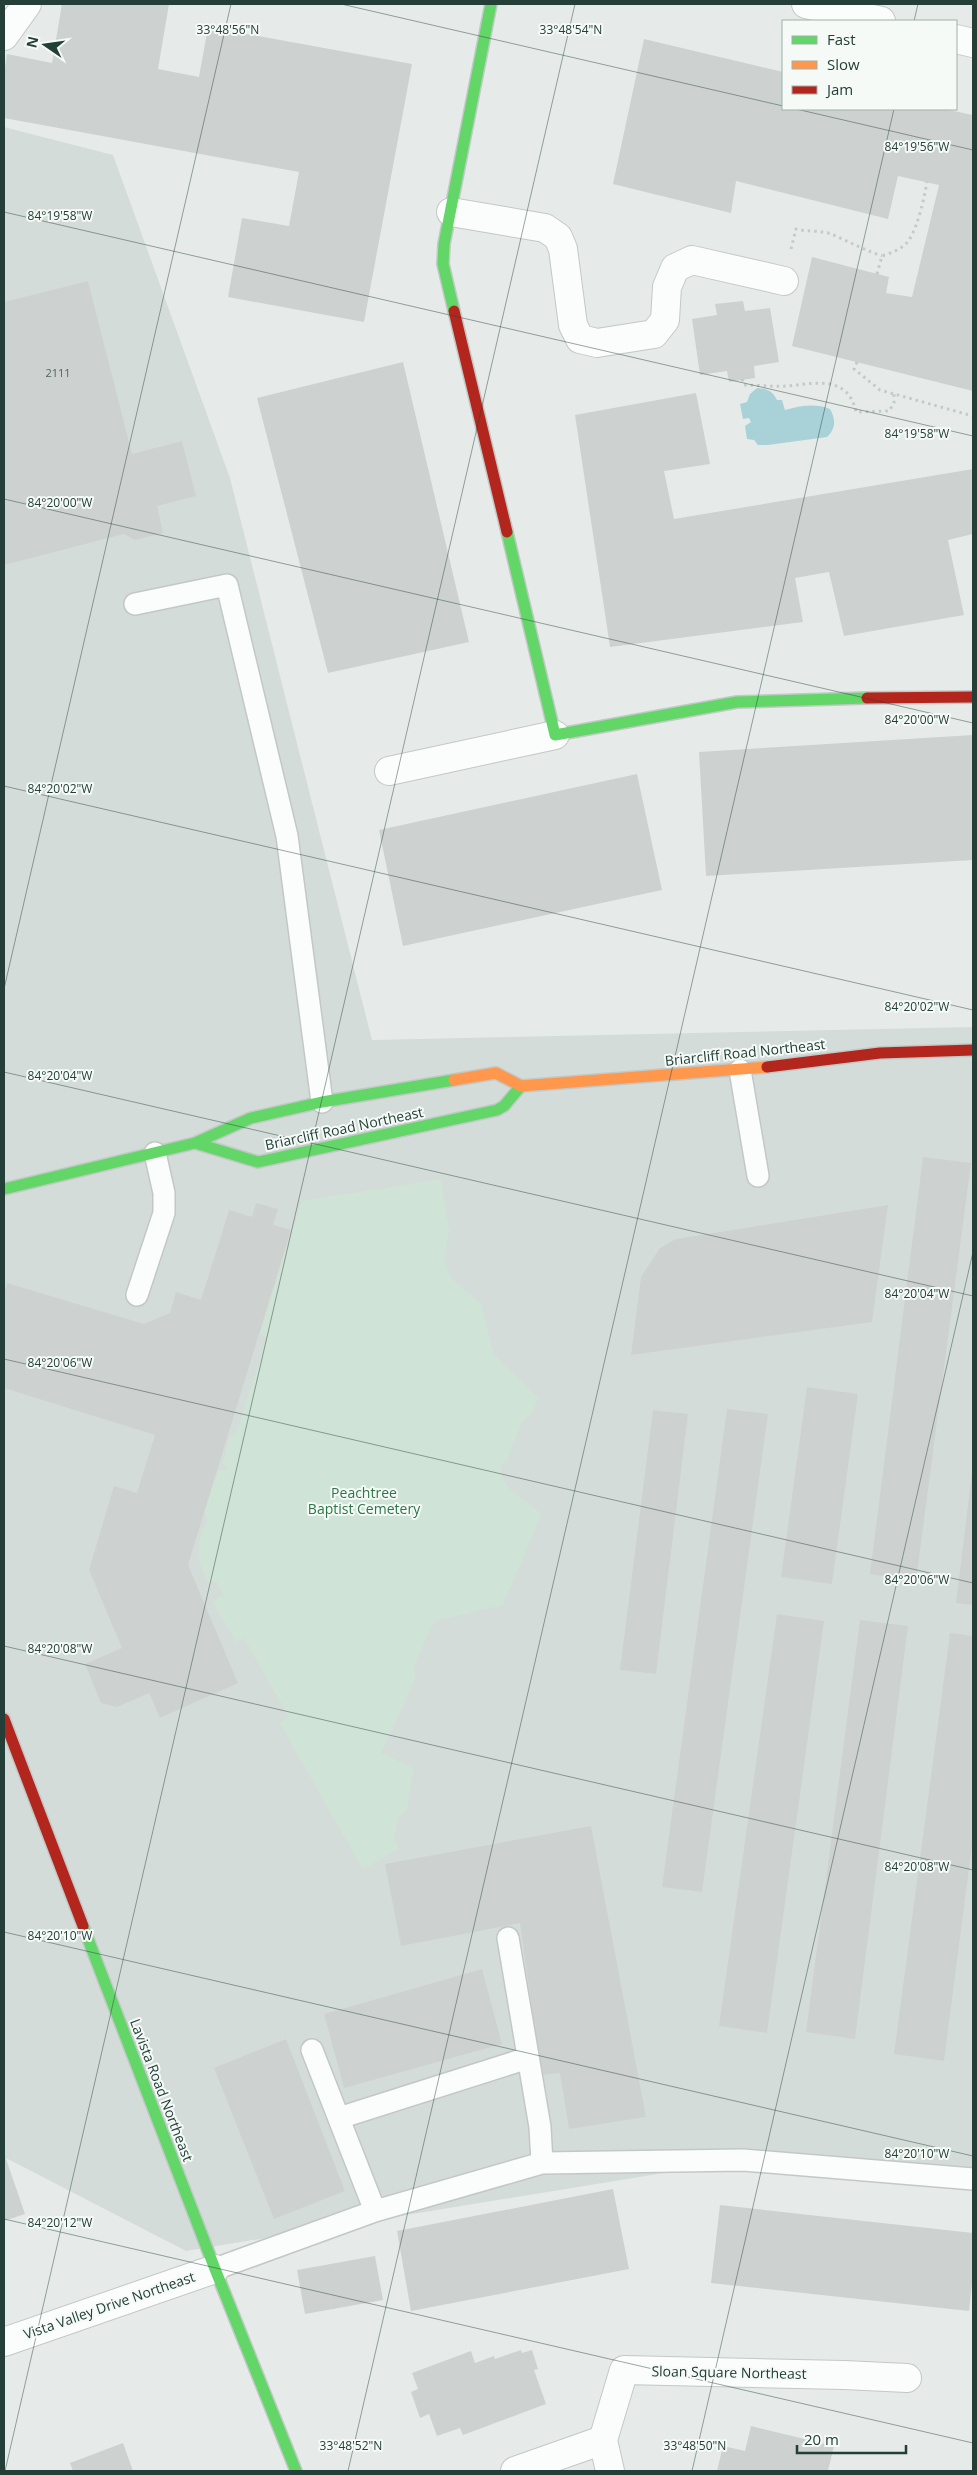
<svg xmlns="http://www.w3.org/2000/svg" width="977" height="2475" font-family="'Open Sans',sans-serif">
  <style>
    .built { fill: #d4dcd9 }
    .green { fill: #cfe4d6 }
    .water { fill: #a8d2d8 }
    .building { fill: #cdd2d0 }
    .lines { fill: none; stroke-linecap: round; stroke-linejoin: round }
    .lane-casing { stroke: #c3c8c6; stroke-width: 24 }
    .street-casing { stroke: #c3c8c6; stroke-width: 30 }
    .fast-casing { stroke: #c1c9c6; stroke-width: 14 }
    .slow-casing { stroke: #c1c9c6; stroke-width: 14 }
    .jam-casing { stroke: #c1c9c6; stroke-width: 14 }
    .path { stroke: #c2cbc7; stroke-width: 3; stroke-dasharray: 2.5 4; stroke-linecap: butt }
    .lane { stroke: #fbfcfc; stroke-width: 21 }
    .street { stroke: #fbfcfc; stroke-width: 28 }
    .fast { stroke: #63d668; stroke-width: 11 }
    .slow { stroke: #ff974d; stroke-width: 11 }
    .jam { stroke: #b3261e; stroke-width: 11 }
    .ticks { fill: none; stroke: #233f37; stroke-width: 1; stroke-opacity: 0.45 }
    .labels { text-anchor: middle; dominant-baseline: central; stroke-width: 4; stroke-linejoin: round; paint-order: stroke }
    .number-label { font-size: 11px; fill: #4e645e }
    .street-label { font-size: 14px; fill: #233f37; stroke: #f5faf7 }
    .park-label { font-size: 14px; fill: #2e7648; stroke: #f5faf7 }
    .ticks-label { font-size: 12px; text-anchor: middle; fill: #233f37; stroke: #f5faf7; stroke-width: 4; stroke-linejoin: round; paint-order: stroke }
  </style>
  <rect width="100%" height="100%" fill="#e6ebe9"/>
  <path class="built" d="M 4,127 L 113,155 L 230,478 L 372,1040 L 973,1027 L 973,2178 L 743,2160 L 186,2251 L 4,2157 Z"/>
  <path class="green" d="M 441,1179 L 449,1231 L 444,1259 L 450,1277 L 481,1304 L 494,1355 L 538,1398 L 532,1413 L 521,1423 L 508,1458 L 500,1466 C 502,1492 524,1498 541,1514 L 503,1605 L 434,1621 L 413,1667 L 416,1677 L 381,1753 L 413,1768 L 407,1809 L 398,1817 L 394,1838 L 399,1848 L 363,1869 L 280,1723 L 289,1717 L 244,1638 L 236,1642 L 213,1602 L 224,1595 L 216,1581 L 208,1582 C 196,1561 196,1541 208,1520 L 204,1511 L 218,1470 L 228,1470 L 223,1462 L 229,1438 L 237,1432 L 267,1337 L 260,1334 L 302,1201 Z"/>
  <path class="water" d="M 757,388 C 768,389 772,391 777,400 L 782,400 L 785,410 C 800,406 815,403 830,409 C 836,420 836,428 827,437 L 768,445 L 758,445 L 754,440 L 747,439 L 745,426 L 751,422 L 749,418 L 743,419 L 740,404 L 747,402 L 750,394 Z"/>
  <path class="building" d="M 62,4 L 169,4 L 158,69 L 199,77 L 208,27 L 412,64 L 364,322 L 228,297 L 242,218 L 289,226 L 299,172 L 4,118 L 4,73 L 7,54 L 52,63 Z
    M 644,39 L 783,72 L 783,109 L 944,109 L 973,115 L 973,391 L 792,346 L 812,257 L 889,277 L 886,293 L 912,297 L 939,185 L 898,176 L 888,219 L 736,181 L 731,213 L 613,184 Z
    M 88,281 L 132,454 L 182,441 L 196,496 L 157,506 L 163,533 L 135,540 L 124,534 L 4,565 L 4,302 Z
    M 743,301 L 745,311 L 770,308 L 779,362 L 754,366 L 755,378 L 729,382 L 727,371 L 700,375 L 692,319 L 717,315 L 715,304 Z
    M 403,362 L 469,642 L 328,673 L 257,398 Z
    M 696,393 L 710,464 L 664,471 L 674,519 L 973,469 L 973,534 L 948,540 L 964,615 L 844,636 L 829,572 L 795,578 L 803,622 L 610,647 L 575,415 Z
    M 973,735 L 973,860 L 706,876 L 699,752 Z
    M 637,774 L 662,890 L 403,946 L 379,830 Z
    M 923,1157 L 971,1163 L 916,1581 L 870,1574 Z
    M 256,1203 L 278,1209 L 273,1225 L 291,1230 L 188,1565 L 238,1683 L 160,1718 L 149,1693 L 117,1707 L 101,1703 L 85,1664 L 122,1648 L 89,1570 L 114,1486 L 137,1493 L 155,1435 L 4,1388 L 4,1294 L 7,1283 L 144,1324 L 170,1313 L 176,1292 L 201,1300 L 229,1210 L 252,1217 Z
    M 888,1205 L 872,1322 L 631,1355 L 641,1277 L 660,1248 L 676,1239 Z
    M 807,1387 L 858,1394 L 832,1584 L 781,1577 Z
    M 727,1409 L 768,1414 L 702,1892 L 662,1887 Z
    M 653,1410 L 688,1414 L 656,1674 L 620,1670 Z
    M 972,1472 L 973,1472 L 973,1605 L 956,1603 Z
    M 777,1614 L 824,1621 L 767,2033 L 719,2026 Z
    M 860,1620 L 908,1626 L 855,2039 L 806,2032 Z
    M 950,1633 L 973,1636 L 973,1838 L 944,2061 L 894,2054 Z
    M 591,1826 L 646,2117 L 569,2129 L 560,2073 L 541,2075 L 520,1923 L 401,1946 L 385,1864 Z
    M 482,1969 L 502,2044 L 344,2088 L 324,2014 Z
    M 286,2039 L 345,2191 L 274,2219 L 214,2068 Z
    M 4,2153 L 25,2214 L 4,2221 Z
    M 613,2189 L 629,2269 L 411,2311 L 397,2231 Z
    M 720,2205 L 973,2233 L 973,2274 L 969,2311 L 711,2283 Z
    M 375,2256 L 383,2300 L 305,2314 L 297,2270 Z
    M 521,2350 L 522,2353 L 532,2350 L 538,2369 L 534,2370 L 546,2404 L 463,2435 L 460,2428 L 437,2436 L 429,2414 L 420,2418 L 411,2392 L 418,2389 L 412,2373 L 471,2351 L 475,2363 L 494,2356 L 495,2359 Z
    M 751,2426 L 834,2446 L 828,2471 L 717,2471 L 723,2446 L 745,2451 Z
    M 123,2443 L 133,2471 L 73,2471 L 70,2463 Z"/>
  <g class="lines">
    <defs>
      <path id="lane" d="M 135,604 L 227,585 L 287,836 L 322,1102
        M 740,1070 L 758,1176
        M 137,1295 L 164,1213 L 164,1193 L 155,1153
        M 508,1938 L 540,2127 L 542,2163
        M 312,2050 L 375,2211
        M 339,2118 L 528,2058
        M 215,2269 L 375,2211 L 542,2163 L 743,2160 L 973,2179"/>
      <path id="street" d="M 806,4 L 881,21
        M 4,36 L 27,4
        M 956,39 L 973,43
        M 451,212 L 545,228 L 558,237 L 563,249 L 573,325 L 580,339 L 597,343 L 654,334 L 665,320 L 667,287 L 675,268 L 692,260 L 784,281
        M 389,771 L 555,735
        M 4,2342 L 215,2269
        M 515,2471 L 603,2440
        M 610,2471 L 603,2440 L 624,2370 L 844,2375 L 907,2378"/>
      <path id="fast" d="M 454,311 L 443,264 L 444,244 L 491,4
        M 507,532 L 555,735 L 737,702 L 867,698
        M 195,1143 L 258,1162 L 497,1110 L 504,1106 L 521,1086
        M 4,1189 L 195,1143 L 251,1118 L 322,1102 L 454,1080
        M 83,1926 L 215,2269 L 296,2471"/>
      <path id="slow" d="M 454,1080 L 496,1073 L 521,1086 L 767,1067"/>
      <path id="jam" d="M 454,311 L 507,532
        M 867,698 L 973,697
        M 767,1067 L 880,1053 L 973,1050
        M 4,1719 L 83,1926"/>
    </defs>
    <use href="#lane" class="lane-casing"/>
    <use href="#street" class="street-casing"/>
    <use href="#fast" class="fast-casing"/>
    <use href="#slow" class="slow-casing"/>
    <use href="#jam" class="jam-casing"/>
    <path class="path" d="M 791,249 L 796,229 C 806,232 821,230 831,234 C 848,241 864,250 882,256
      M 877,274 L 882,256 C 891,253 903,249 909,240 C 918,226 924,199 927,182
      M 857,362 L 854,369 L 880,390 L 973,416
      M 742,379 L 744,385 C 758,385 773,387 787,386 C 816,383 848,375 856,412 L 889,411 L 894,403 L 894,394"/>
    <use href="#lane" class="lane"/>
    <use href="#street" class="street"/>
    <use href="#fast" class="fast"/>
    <use href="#slow" class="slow"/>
    <use href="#jam" class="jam"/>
  </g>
  <path class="ticks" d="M 341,4 L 783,106M 914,21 L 918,4M 796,109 L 973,150M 4,212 L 973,436M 4,499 L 973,723M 4,786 L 973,1010M 4,989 L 231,4M 4,1072 L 973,1296M 4,1359 L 973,1583M 4,1646 L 973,1870M 4,1932 L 973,2156M 4,2219 L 973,2443M 5,2471 L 575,4M 348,2471 L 894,109M 692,2471 L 973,1252"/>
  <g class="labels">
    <g class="number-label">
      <text x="58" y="372">2111</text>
    </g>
    <g class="street-label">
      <text transform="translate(745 1052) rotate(-6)">Briarcliff Road Northeast</text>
      <text transform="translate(344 1128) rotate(-12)">Briarcliff Road Northeast</text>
      <text transform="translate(162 2090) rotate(69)">Lavista Road Northeast</text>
      <text transform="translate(109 2305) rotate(-19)">Vista Valley Drive Northeast</text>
      <text transform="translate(729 2372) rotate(1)">Sloan Square Northeast</text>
    </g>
    <g class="park-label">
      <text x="364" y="1492">Peachtree<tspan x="364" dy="16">Baptist Cemetery</tspan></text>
    </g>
  </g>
  <g class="ticks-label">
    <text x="228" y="34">33°48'56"N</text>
    <text x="571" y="34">33°48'54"N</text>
    <text x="917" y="151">84°19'56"W</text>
    <text x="60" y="220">84°19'58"W</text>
    <text x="917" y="438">84°19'58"W</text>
    <text x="60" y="507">84°20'00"W</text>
    <text x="917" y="724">84°20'00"W</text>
    <text x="60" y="793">84°20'02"W</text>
    <text x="917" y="1011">84°20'02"W</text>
    <text x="60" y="1080">84°20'04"W</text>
    <text x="917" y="1298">84°20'04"W</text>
    <text x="60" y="1367">84°20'06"W</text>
    <text x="917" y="1584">84°20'06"W</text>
    <text x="60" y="1653">84°20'08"W</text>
    <text x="917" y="1871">84°20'08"W</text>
    <text x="60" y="1940">84°20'10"W</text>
    <text x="917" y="2158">84°20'10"W</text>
    <text x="60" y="2227">84°20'12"W</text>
    <text x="351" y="2450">33°48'52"N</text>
    <text x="695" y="2450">33°48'50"N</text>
  </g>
  <rect width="977" height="2475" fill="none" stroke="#233f37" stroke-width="10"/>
  <rect x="782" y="20" width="175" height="90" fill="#f5faf7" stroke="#a1afaa"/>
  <rect x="792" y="36" width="25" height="8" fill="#63d668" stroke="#a1afaa"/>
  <text x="827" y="45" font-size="15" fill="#233f37">Fast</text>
  <rect x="792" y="61" width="25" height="8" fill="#ff974d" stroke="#a1afaa"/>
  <text x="827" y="70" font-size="15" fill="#233f37">Slow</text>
  <rect x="792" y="86" width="25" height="8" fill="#b3261e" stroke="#a1afaa"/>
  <text x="827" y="95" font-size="15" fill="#233f37">Jam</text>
  <g transform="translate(45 45) rotate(283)" stroke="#f5faf7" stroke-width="4" paint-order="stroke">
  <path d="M0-4L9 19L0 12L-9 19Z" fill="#233f37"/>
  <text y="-8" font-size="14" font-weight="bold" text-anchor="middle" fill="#233f37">N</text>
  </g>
  <path d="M797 2445v8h109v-8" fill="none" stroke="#233f37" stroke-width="2.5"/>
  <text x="804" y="2445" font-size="15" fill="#233f37" stroke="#f5faf7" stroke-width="4" paint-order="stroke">20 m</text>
</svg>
